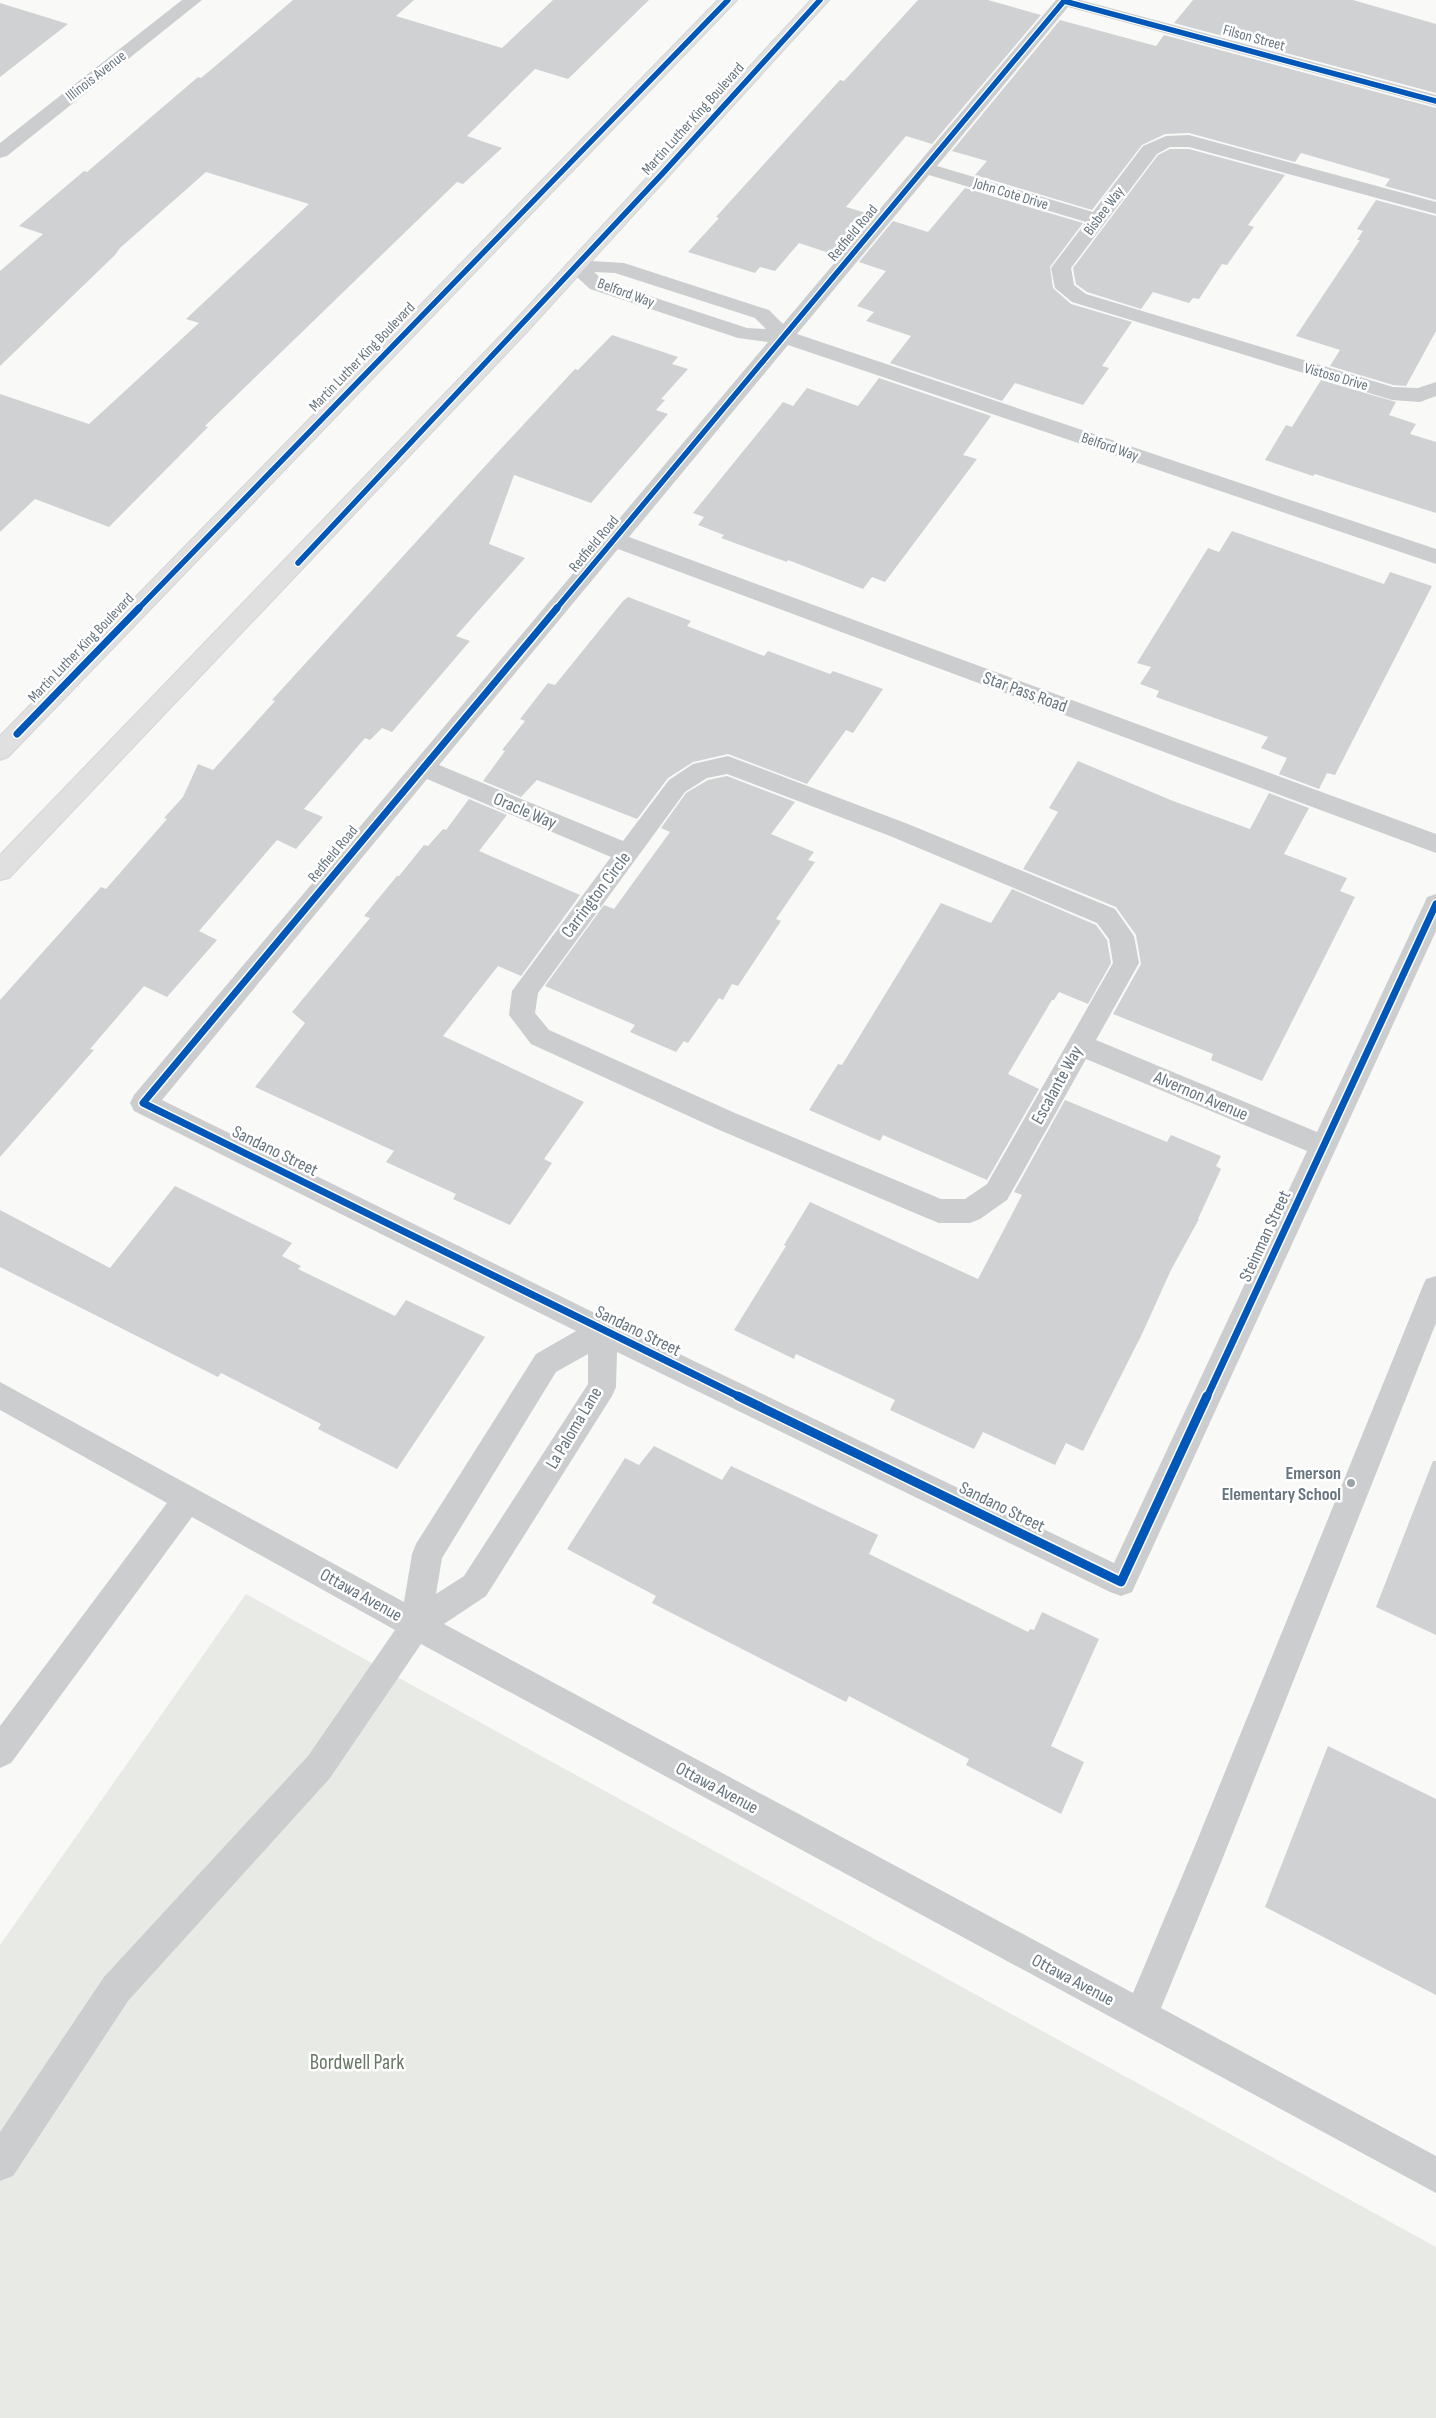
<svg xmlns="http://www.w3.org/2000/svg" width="1436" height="2418" font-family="'Sofia Sans Condensed',sans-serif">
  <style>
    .green { fill: #e8eae6 }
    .building { fill: #cfd1d2 }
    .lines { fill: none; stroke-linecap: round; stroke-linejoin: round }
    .major-casing { stroke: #d5d6d6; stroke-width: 2 }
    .minor { fill: #cbcdce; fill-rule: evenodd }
    .major { fill: #e0e0e1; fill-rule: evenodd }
    .cycleway-far2-casing { stroke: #fff; stroke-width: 8 }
    .cycleway-far1-casing { stroke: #fff; stroke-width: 10 }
    .cycleway-casing { stroke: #fff; stroke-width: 12 }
    .cycleway-far2 { stroke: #0057b8; stroke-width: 5.5 }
    .cycleway-far1 { stroke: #0057b8; stroke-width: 7 }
    .cycleway { stroke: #0057b8; stroke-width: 9 }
    .poi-dot { fill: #9aa3a9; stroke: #fff; stroke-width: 2 }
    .labels { text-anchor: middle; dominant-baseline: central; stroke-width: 5; stroke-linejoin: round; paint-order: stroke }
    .far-street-label { font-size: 15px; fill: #67757f; stroke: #fff }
    .street-label { font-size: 18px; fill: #67757f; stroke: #fff }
    .poi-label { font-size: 18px; font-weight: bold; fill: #67757f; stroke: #fff; text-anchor: end }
    .near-park-label { font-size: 21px; fill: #697866; stroke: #fff }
  </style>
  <rect width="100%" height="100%" fill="#f9f9f8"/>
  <path class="green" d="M 246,1594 L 1436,2247 L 1436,2418 L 0,2418 L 0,1945 Z"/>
  <path class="building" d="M 293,0 L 414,0 L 396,16 L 502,48 L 553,0 L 649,0 L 568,79 L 535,69 L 467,136 L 502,148 L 463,184 L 457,182 L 205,426 L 208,427 L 109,527 L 35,499 L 0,532 L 0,394 L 89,424 L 199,323 L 186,319 L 309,204 L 206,172 L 120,248 L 115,255 L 0,366 L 0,271 L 43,234 L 19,226 L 84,171 L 87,172 L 198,77 L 201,78 L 226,57 Z
    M 918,0 L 988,0 L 1041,15 L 932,144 L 906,136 L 846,207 L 873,215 L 838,256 L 799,243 L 775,271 L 760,267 L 755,273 L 688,252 L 719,218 L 716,217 L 840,80 L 844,81 Z
    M 1193,0 L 1353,0 L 1436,24 L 1436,93 L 1174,23 Z
    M 0,3 L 68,24 L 0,77 Z
    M 1060,20 L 1156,46 L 1164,35 L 1436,108 L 1436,200 L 1385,186 L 1390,179 L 1301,153 L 1295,162 L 1189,133 L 1165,134 L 1142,145 L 1092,210 L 975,175 L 987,161 L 952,151 Z
    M 1170,149 L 1189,149 L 1285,175 L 1248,225 L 1254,227 L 1227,265 L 1222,264 L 1199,299 L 1193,298 L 1189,303 L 1153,292 L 1141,309 L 1087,292 L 1076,284 L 1073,268 L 1158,155 Z
    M 965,188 L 1083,223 L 1050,267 L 1053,288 L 1071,304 L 1132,322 L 1102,366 L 1109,368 L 1083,405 L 1015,383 L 1002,401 L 890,363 L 911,336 L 866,321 L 874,312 L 857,306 L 886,271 L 859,262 L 893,221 L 928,232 Z
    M 1376,200 L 1436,216 L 1436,331 L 1406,386 L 1393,385 L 1330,366 L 1340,350 L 1296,336 L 1360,240 L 1357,240 L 1363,231 L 1357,229 Z
    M 612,335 L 678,357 L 672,364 L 688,369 L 661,399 L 665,400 L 656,410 L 668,414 L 591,503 L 514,475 L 489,544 L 525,558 L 456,636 L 470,641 L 392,732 L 382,728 L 370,740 L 365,738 L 304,809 L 323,817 L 296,849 L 277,840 L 199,931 L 217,940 L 167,997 L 144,986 L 90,1049 L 94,1050 L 0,1157 L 0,1000 L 101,887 L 106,889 L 167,819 L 164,818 L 183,797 L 198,764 L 213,770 L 275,701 L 272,700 L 497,453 L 575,369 L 578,370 Z
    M 879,378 L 991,416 L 963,455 L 977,459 L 885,582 L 872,577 L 863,589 L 788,560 L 787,562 L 721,538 L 724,535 L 698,525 L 704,517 L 693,513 L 783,402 L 793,406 L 807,388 L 858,406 Z
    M 1321,380 L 1396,402 L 1389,415 L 1416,424 L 1410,434 L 1436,442 L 1436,513 L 1315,474 L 1313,476 L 1265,460 L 1286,425 L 1292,427 Z
    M 1232,531 L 1384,584 L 1390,572 L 1432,586 L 1335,775 L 1327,773 L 1319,789 L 1279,774 L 1287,758 L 1261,748 L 1268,737 L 1156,697 L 1159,691 L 1140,684 L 1151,667 L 1137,663 L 1208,548 L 1219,552 Z
    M 628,597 L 691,621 L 687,626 L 764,656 L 768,651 L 830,674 L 833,671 L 883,689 L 853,733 L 846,730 L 807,784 L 728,754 L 693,762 L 668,778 L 637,819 L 537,780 L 521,797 L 483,781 L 505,751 L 502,750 L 525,721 L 520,719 L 548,683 L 555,685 L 623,601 Z
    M 1078,761 L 1173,801 L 1250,829 L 1269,793 L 1309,808 L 1284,854 L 1347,878 L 1340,891 L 1355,897 L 1262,1081 L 1211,1060 L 1213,1054 L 1113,1014 L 1141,964 L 1136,935 L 1116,907 L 1023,869 L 1058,812 L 1049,808 Z
    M 727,776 L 795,802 L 771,834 L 814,852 L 808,860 L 815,862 L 776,919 L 781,921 L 738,986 L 732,984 L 723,1000 L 719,998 L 688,1043 L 684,1041 L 676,1052 L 630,1032 L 635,1025 L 545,986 L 604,905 L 614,909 L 670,832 L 661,828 L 686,793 L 708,780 Z
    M 469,799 L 507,815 L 479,851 L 580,895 L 521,976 L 498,966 L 443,1036 L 584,1102 L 544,1159 L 552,1163 L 510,1225 L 453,1199 L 456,1194 L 386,1162 L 394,1151 L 255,1087 L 305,1023 L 292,1012 L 370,918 L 364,916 L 397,876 L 399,876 L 424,845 L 428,846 L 443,829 L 446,830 Z
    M 1012,889 L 1096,925 L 1107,940 L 1111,963 L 1088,1004 L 1059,992 L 1054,1000 L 1052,1000 L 1008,1074 L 1039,1089 L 987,1180 L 883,1135 L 880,1141 L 809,1110 L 838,1064 L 842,1065 L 941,903 L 991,923 Z
    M 1065,1100 L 1167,1142 L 1171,1135 L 1221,1156 L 1216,1166 L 1221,1169 L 1198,1219 L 1199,1219 L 1171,1270 L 1142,1334 L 1083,1451 L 1066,1443 L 1055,1465 L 983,1432 L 974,1449 L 890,1410 L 895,1400 L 796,1354 L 794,1359 L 734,1330 L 786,1246 L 784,1245 L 810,1202 L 978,1279 L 1022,1195 L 1014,1192 Z
    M 175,1186 L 292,1243 L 282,1256 L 301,1266 L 298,1269 L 395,1316 L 406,1300 L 485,1337 L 397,1469 L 318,1429 L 321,1424 L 221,1373 L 218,1377 L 0,1267 L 0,1210 L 110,1268 Z
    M 654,1446 L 722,1480 L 731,1466 L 878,1535 L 869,1554 L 1028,1632 L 1030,1629 L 1034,1630 L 1042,1612 L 1099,1639 L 1051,1746 L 1084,1762 L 1061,1814 L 966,1765 L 969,1759 L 849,1696 L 846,1702 L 652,1603 L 656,1596 L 567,1549 L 625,1458 L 639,1465 Z
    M 1433,1461 L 1436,1461 L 1436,1635 L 1376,1607 Z
    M 1328,1746 L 1436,1799 L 1436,1995 L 1265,1907 Z"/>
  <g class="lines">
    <defs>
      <path id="major" d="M 718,0 L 737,0 L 8,757 L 0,760 L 0,736 Z
        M 811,0 L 829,0 L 524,335 L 9,878 L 0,880 L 0,855 L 510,326 Z"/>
    </defs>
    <use href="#major" class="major-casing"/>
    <path class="minor" d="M 182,0 L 202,0 L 7,156 L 0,158 L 0,143 Z
      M 1056,0 L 1080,0 L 1436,95 L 1436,106 L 1068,7 L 937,166 L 1093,212 L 1143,146 L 1166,136 L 1189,135 L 1436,202 L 1436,214 L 1189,147 L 1170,147 L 1157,154 L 1071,268 L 1074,285 L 1086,294 L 1393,387 L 1418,388 L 1436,382 L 1436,396 L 1420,402 L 1392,400 L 1072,302 L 1055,288 L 1051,268 L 1086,222 L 929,175 L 797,334 L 1436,549 L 1436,564 L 788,345 L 629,537 L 1436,834 L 1436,853 L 618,549 L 439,765 L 623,841 L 669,780 L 693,764 L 728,756 L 908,824 L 1115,909 L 1134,936 L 1139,963 L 1096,1040 L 1317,1132 L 1424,904 L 1427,897 L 1436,894 L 1436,931 L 1132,1592 L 1121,1596 L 1110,1592 L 617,1352 L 616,1387 L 612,1396 L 486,1596 L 444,1624 L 1133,1993 L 1192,1853 L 1422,1288 L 1426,1279 L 1436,1276 L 1436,1323 L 1222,1860 L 1161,2008 L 1436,2156 L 1436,2193 L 421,1644 L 330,1778 L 128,2001 L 13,2176 L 0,2181 L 0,2132 L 104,1977 L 308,1756 L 395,1630 L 192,1517 L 11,1763 L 0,1768 L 0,1726 L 167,1503 L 0,1410 L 0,1382 L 404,1602 L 412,1554 L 416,1544 L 536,1354 L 576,1331 L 134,1111 L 130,1103 L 134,1095 L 768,342 L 738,338 L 590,289 L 565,266 L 568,262 L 575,260 L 624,263 L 769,310 L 783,324 ZM 594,272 L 615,273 L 755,318 L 766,329 L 747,328 L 604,281 ZM 727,774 L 890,836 L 1097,923 L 1109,939 L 1113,963 L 987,1184 L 965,1199 L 941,1199 L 735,1113 L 549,1030 L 535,1013 L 538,993 L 685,792 L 707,778 ZM 427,779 L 611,857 L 512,991 L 509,1015 L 531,1044 L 717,1129 L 929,1219 L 939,1223 L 970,1223 L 980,1219 L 1007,1200 L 1086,1059 L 1307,1151 L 1114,1563 L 613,1322 L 162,1100 ZM 588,1354 L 588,1384 L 464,1576 L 436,1594 L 442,1558 L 556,1372 Z"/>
    <use href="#major" class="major"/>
    <defs>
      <path id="cycleway-far2" d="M 298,563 L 663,173 L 820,0
        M 138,609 L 728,0
        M 556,609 L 1064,1 L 1436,101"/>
      <path id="cycleway-far1" d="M 557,608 L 143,1103 L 740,1397
        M 17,734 L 139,608
        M 1207,1397 L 1436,904"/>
      <path id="cycleway" d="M 738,1396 L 1121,1582 L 1207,1396"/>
    </defs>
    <use href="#cycleway-far2" class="cycleway-far2-casing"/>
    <use href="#cycleway-far1" class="cycleway-far1-casing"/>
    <use href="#cycleway" class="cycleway-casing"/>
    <use href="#cycleway-far2" class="cycleway-far2"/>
    <use href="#cycleway-far1" class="cycleway-far1"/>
    <use href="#cycleway" class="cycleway"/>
  </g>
  <circle class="poi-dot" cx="1351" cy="1483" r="5"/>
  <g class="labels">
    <g class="far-street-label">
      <text transform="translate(1254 38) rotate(15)">Filson Street</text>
      <text transform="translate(96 76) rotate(-38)">Illinois Avenue</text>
      <text transform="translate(693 119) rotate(-48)">Martin Luther King Boulevard</text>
      <text transform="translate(1011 194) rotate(17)">John Cote Drive</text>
      <text transform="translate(1104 211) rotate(-53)">Bisbee Way</text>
      <text transform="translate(853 233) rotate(-50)">Redfield Road</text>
      <text transform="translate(626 293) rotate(20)">Belford Way</text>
      <text transform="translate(362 357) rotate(-46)">Martin Luther King Boulevard</text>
      <text transform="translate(1336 377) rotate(16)">Vistoso Drive</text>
      <text transform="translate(1110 447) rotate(19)">Belford Way</text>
      <text transform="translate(594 544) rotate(-50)">Redfield Road</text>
      <text transform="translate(81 648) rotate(-46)">Martin Luther King Boulevard</text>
      <text transform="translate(333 854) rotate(-50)">Redfield Road</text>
    </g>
    <g class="street-label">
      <text transform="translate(1025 692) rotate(20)">Star Pass Road</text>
      <text transform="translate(525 811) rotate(23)">Oracle Way</text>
      <text transform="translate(596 895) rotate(-53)">Carrington Circle</text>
      <text transform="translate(1057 1085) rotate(-61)">Escalante Way</text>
      <text transform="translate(1201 1096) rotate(23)">Alvernon Avenue</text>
      <text transform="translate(275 1151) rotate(26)">Sandano Street</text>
      <text transform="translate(1265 1236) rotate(-65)">Steinman Street</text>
      <text transform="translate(638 1331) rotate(26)">Sandano Street</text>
      <text transform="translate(574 1428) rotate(-59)">La Paloma Lane</text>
      <text transform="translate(1002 1507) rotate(26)">Sandano Street</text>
      <text transform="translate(361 1595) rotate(29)">Ottawa Avenue</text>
      <text transform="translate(717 1788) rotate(28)">Ottawa Avenue</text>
      <text transform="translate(1073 1980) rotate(28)">Ottawa Avenue</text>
    </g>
    <g class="poi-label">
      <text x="1341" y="1473">Emerson<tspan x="1341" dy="21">Elementary School</tspan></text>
    </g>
    <g class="near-park-label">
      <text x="357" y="2062">Bordwell Park</text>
    </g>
  </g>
</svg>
